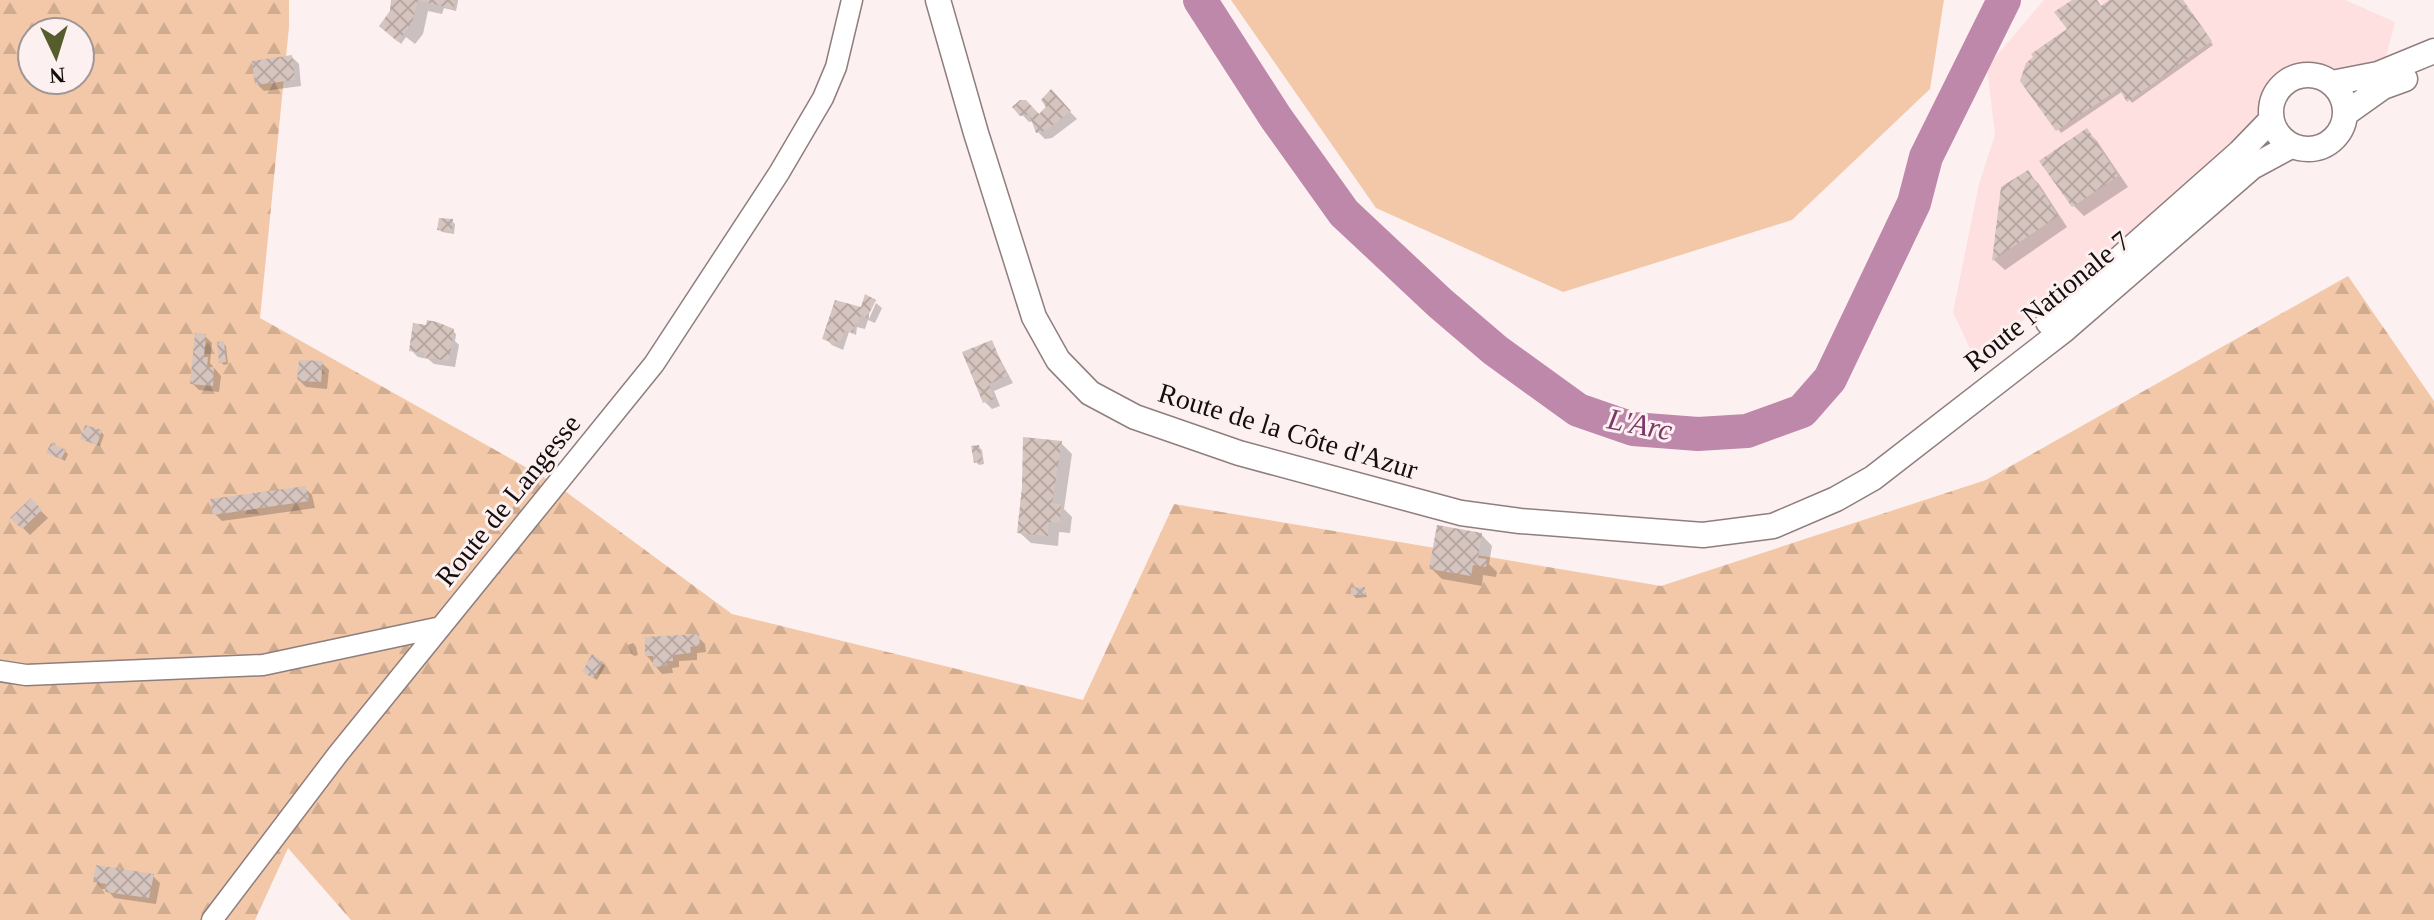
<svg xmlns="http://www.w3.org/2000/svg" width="2434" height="920" font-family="'Times New Roman',serif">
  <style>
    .built { fill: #fde0df }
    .forest { fill: url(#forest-firs); fill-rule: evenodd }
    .pitch { fill: #f2c8a9 }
    .shadow { fill: #0003 }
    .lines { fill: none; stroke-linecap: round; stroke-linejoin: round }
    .river { stroke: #bd88aa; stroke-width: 34 }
    .building { fill: url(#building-cross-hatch) }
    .minor-casing { stroke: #8f7e7d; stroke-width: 23 }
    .major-casing { stroke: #8f7e7d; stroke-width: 27 }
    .minor { stroke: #fff; stroke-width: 20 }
    .major { stroke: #fff; stroke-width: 24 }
    .labels { text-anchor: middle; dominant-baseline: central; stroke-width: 6; stroke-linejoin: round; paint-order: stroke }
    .street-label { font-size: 28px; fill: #140e0e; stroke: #fdf0f0 }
    .water-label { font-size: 30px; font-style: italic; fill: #7b3967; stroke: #fdf0f0 }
  </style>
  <defs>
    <pattern id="forest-firs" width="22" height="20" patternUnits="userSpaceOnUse" patternTransform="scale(2)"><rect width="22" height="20" fill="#f2c8a9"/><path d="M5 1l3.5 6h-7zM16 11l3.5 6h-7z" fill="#cfab90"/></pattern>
    <pattern id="building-cross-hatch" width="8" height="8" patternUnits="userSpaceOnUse" patternTransform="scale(2)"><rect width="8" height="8" fill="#d6c4bf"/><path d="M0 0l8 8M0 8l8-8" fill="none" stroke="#b7a7a3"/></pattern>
  </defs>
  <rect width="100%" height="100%" fill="#fdf0f0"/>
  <path class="built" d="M 2044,0 L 2345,0 L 2395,22 L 2385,61 L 2346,73 L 2318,62 L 2288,76 L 2261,93 L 2257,115 L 2247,135 L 2127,243 L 1974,357 L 1953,312 L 1979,184 L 1995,135 L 1987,67 Z"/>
  <path class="forest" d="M 0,0 L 289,0 L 289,27 L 260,318 L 554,483 L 732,614 L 1083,700 L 1174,504 L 1661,586 L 1986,480 L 2348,276 L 2434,401 L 2434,920 L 351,920 L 288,848 L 255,920 L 0,920 ZM 32,32 L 80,32 L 80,80 L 32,80 Z"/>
  <path class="pitch" d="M 1231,0 L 1944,0 L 1930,89 L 1792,220 L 1563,292 L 1376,208 Z"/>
  <path class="shadow" d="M 393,0 L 458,0 L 458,1 L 456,11 L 444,8 L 442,14 L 428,11 L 423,34 L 415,44 L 406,37 L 401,44 L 382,26 L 391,12 Z
    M 2075,0 L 2095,0 L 2101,8 L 2113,0 L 2182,0 L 2213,45 L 2132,103 L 2123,91 L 2061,133 L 2023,81 L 2069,30 Z
    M 292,57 L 299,64 L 301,86 L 264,91 L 257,84 Z
    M 1051,92 L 1077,119 L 1052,138 L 1045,139 L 1038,132 L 1034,121 L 1029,122 L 1015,107 L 1039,116 L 1049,107 Z
    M 2086,130 L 2097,141 L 2128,187 L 2084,216 L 2073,205 Z
    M 2028,173 L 2039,184 L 2067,227 L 2005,270 L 1994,260 L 2002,188 Z
    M 452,221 L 455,224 L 454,234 L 442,232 L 439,229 Z
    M 876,303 L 882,308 L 875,323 L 868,320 L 865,329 L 857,327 L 856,335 L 849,332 L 843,350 L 832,345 L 825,338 L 869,310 L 869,319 Z
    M 453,331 L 456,334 L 455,341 L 459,345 L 455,367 L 434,364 L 428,359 L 418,357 L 411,350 Z
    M 205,336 L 212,343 L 210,363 L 221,376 L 219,392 L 199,390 L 192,383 Z
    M 991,342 L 1013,383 L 994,391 L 1000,406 L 992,409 L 985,402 Z
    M 223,343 L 226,346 L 228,364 L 224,365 L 221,362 Z
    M 322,363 L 329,370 L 327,389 L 306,387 L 299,380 Z
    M 101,432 L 104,435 L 100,446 L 83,439 Z
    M 1061,443 L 1072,454 L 1064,509 L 1072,517 L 1070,533 L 1059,532 L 1058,546 L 1031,543 L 1019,532 Z
    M 979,447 L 982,450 L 984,464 L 979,465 L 976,462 Z
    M 65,451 L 68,454 L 65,461 L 49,453 Z
    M 305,488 L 312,495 L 315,508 L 222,521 L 215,514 Z
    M 31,501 L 48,518 L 30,535 L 13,518 Z
    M 1481,534 L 1492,546 L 1489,564 L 1497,572 L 1496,577 L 1483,575 L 1482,586 L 1442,579 L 1431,568 Z
    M 1364,589 L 1367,597 L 1356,598 L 1353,595 Z
    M 698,637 L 705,644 L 706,652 L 697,653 L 697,660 L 679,661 L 679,667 L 672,668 L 673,673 L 662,674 L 647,656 Z
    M 633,643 L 636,647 L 638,655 L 634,656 L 631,653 L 628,645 Z
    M 602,663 L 605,666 L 597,680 L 587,674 Z
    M 153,876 L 160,883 L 156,904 L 114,898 L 107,889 L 102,889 L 95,881 Z"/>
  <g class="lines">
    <path class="river" d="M 1200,0 L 1276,118 L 1344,213 L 1440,303 L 1495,350 L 1578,410 L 1633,429 L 1698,434 L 1747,431 L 1802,411 L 1830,379 L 1914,203 L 1926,157 L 2004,0"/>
  </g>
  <path class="building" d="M 391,0 L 418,0 L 412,23 L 398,42 L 379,26 L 390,11 Z
    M 418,0 L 455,0 L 453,9 Z
    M 2072,0 L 2097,0 L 2101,6 L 2109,0 L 2183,0 L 2212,41 L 2127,102 L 2119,89 L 2056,131 L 2020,81 L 2026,63 L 2033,57 L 2031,54 L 2067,29 L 2054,12 Z
    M 292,55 L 295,80 L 255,85 L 252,61 Z
    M 1051,89 L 1071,111 L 1045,131 L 1036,133 L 1029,114 L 1020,116 L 1012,107 L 1020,100 L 1026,100 L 1039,114 L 1046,107 L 1041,100 Z
    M 2087,128 L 2118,176 L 2072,207 L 2039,161 Z
    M 2028,170 L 2058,216 L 1992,261 L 2001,187 Z
    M 439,218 L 453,219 L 452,232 L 437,230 Z
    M 865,294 L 876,300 L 867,318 L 861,315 L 858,323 L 855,323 L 853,333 L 845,330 L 841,341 L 837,340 L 836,344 L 822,339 L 835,300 L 861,307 Z
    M 427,320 L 437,322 L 454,329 L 449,361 L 424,357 L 425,353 L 409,351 L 413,323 L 426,325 Z
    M 195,333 L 206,334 L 204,357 L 208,357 L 207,367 L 214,367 L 213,386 L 190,384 Z
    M 992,340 L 1007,376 L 989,384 L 994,399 L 983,403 L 962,352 Z
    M 224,341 L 226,362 L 219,363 L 217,342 Z
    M 299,360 L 323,361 L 321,382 L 297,381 Z
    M 85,425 L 102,430 L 97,445 L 80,439 Z
    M 1023,437 L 1062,441 L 1052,503 L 1061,504 L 1060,523 L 1049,522 L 1048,536 L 1017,533 L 1022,487 Z
    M 51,443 L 66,450 L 61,459 L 46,453 Z
    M 979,445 L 982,461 L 974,463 L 971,446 Z
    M 306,486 L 309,501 L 213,515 L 210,499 Z
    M 31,498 L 42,510 L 22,529 L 10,518 Z
    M 1437,525 L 1482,533 L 1478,558 L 1487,559 L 1486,567 L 1473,565 L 1471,576 L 1429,569 Z
    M 1365,587 L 1365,595 L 1351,595 L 1351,588 Z
    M 699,634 L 700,646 L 690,647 L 691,653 L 673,655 L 673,661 L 666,661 L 667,666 L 653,667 L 653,656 L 645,656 L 645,637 Z
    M 592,654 L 603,662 L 593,678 L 582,672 Z
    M 96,865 L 154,874 L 149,898 L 105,892 L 106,884 L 93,882 Z"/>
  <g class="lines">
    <defs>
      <path id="minor" d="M 0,671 L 26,675 L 263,665 L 441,627
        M 212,920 L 338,754 L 654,364 L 779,173 L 823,98 L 836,67 L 852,0"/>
      <path id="major" d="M 938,0 L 976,133 L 1034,317 L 1058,360 L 1090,393 L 1135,417 L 1239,453 L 1461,513 L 1520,521 L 1703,535 L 1773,526 L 1836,499 L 1873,478 L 2064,330 L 2252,167 L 2291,146
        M2271 112a37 37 0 1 1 74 0a37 37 0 1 1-74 0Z
        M 2332,83 L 2378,74 L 2434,51
        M 2345,114 L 2383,87 L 2405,79
        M 2048,322 L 2240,152 L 2271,120"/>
    </defs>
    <use href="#minor" class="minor-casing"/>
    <use href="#major" class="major-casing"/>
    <use href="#minor" class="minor"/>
    <use href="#major" class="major"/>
  </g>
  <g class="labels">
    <g class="street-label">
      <text transform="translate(2047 301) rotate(-39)">Route Nationale 7</text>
      <text transform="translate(1288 431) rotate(17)">Route de la Côte d'Azur</text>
      <text transform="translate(508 500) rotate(-51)">Route de Langesse</text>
    </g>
    <g class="water-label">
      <text transform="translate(1640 424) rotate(11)">L'Arc</text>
    </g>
  </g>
  <g transform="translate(56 56) rotate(176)"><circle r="38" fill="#fdf0f0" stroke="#a09696" stroke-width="2"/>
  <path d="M0-6L14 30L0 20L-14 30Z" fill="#565d2c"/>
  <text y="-12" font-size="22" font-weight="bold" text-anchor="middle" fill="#140e0e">N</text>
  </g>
</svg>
